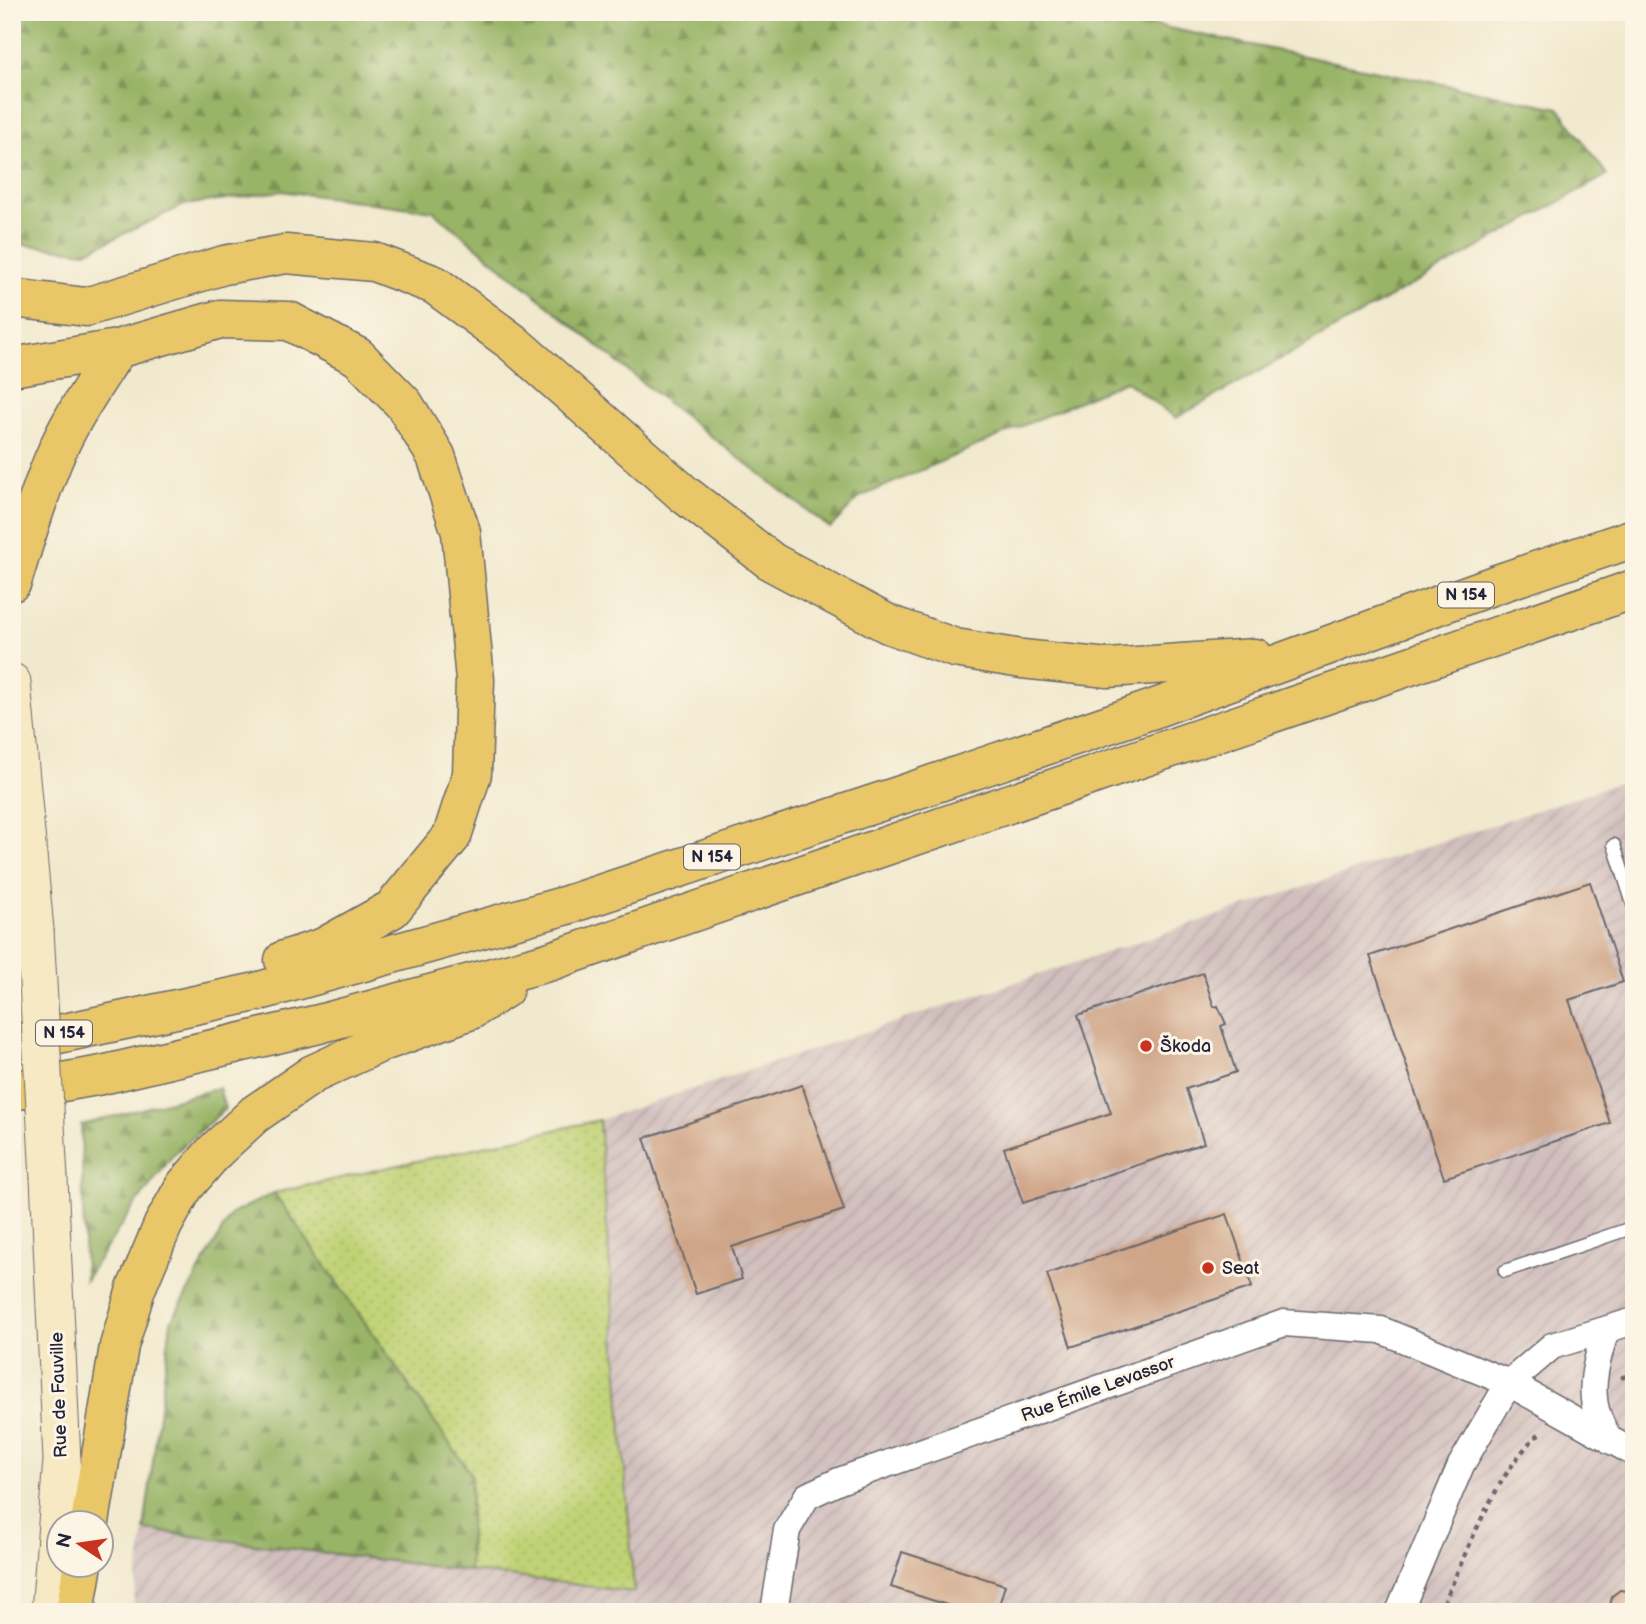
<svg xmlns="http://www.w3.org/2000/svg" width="1646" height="1624" font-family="'Balsamiq Sans',sans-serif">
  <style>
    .industrial { fill: url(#industrial-furrows) }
    .grass { fill: url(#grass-dots); stroke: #717a58; stroke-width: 2 }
    .forest { fill: url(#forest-firs); stroke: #5d6b50; stroke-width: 2 }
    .building { fill: #cfa588 }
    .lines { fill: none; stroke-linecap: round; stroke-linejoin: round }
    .service-casing { stroke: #6a686e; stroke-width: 15 }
    .minor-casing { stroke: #6a686e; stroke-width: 29 }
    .secondary-casing { stroke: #6a686e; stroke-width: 39 }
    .trunk-casing { stroke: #6a686e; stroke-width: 41 }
    .path { stroke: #6a686e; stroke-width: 4.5; stroke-dasharray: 5 5; stroke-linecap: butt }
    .service { stroke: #fff; stroke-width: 12 }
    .minor { stroke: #fff; stroke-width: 26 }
    .secondary { stroke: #f6e9c3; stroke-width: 37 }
    .trunk { stroke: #e9c769; stroke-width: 38 }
    .secondary-bridge-casing { stroke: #6a686e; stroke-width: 39; stroke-linecap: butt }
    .secondary-bridge { stroke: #f6e9c3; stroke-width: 37 }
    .poi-dot { fill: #c8321e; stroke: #fcf5e5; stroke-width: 2.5 }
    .labels { text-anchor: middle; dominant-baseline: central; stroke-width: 6; stroke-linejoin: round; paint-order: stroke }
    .shield { fill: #fcf5e5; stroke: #63616e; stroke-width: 2 }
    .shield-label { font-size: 16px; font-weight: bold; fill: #22223b }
    .poi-label { font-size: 18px; fill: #22223b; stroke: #fcf5e5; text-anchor: start }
    .street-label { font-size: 18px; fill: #22223b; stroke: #fcf5e5 }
  </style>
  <defs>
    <pattern id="industrial-furrows" width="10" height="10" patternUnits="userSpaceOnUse" patternTransform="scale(1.75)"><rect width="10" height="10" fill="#d1bfbd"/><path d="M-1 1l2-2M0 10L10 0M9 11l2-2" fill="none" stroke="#b3a4a3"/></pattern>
    <pattern id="grass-dots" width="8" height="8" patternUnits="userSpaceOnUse" patternTransform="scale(1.75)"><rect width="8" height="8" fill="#c0d274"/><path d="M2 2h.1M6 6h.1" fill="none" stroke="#a5b465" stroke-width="1.8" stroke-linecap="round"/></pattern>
    <pattern id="forest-firs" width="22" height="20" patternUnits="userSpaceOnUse" patternTransform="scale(1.75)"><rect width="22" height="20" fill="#98b466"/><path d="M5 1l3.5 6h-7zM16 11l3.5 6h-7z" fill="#7c9255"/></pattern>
  </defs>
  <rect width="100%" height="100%" fill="#fcf5e5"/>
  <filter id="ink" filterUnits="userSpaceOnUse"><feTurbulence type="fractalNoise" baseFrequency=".0143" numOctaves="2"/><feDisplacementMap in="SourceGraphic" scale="14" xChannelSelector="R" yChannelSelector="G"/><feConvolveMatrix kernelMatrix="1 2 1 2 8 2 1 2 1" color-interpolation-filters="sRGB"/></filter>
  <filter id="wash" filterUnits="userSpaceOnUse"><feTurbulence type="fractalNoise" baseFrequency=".00686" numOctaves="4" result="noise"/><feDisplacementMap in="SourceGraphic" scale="28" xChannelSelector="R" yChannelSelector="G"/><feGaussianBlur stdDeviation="1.57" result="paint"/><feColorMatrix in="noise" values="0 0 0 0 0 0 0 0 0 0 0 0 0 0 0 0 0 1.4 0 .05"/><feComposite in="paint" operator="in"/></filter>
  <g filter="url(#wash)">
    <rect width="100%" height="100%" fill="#f1e9cd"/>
    <path class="industrial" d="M 1634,778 L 1634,1612 L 132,1612 L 144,1530 L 634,1592 L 599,1120 Z"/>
    <path class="grass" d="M 599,1120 L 634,1592 L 469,1571 L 471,1474 L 274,1193 Z"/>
    <path class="forest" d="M 12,12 L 1090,12 L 1559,108 L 1607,175 L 1176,418 L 1125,381 L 860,497 L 830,528 L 665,401 L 433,211 L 281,191 L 184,205 L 86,252 L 12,243 Z
      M 219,1088 L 225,1109 L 174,1154 L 130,1212 L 85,1280 L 81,1125 Z
      M 274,1193 L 471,1474 L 469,1571 L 144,1530 L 171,1322 L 231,1214 Z"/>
    <g id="blocks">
      <path class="building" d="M 1590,882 L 1623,982 L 1569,1000 L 1610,1123 L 1444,1178 L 1370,956 Z
        M 1203,973 L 1214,1007 L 1218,1006 L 1226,1024 L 1221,1026 L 1236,1072 L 1186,1089 L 1204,1143 L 1023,1203 L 1004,1148 L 1111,1113 L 1078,1015 Z
        M 802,1085 L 844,1210 L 732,1247 L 742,1279 L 696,1294 L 644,1138 Z
        M 1227,1214 L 1252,1287 L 1071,1347 L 1047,1274 Z
        M 902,1552 L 1005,1585 L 997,1612 L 969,1612 L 891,1587 Z
        M 1620,1590 L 1634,1592 L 1634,1612 L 1609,1612 L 1612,1596 Z"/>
    </g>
  </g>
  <g filter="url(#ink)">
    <use href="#blocks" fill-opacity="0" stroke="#6a686e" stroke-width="2"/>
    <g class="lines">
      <defs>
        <path id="service" d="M 1614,845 L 1634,907
          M 1505,1271 L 1634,1227"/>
        <path id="minor" d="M 1606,1330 C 1593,1372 1584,1404 1611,1441
          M 774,1612 L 787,1530 L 807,1496 L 839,1481 L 1284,1323 L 1381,1330 L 1509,1383 L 1634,1453
          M 1399,1612 L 1461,1465 L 1509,1383 L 1552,1346 L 1634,1321"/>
        <path id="secondary" d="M 12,682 L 35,930
          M 49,1178 L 62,1460 L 50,1612"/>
        <path id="trunk" d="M 12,298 L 86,307 L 224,265 L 286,254 L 374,262 L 435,285 L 512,342 L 684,494 L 772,562 L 888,624 L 955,648 L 1022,659 L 1108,668 L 1255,658
          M 12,367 L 117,349 L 220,319 L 289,321 L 358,357 L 404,404 L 436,456 L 461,532 L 475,680 L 472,774 L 452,836 L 392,909 L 324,947 L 284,960
          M 12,582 C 25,540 37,498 54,458 C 70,419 95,384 117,349
          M 12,1044 L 256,992 L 567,905 L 898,796 L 1153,709 L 1497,584 L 1634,538
          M 12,1091 L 102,1075 L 319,1024 L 548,962 L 1634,589
          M 90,1522 L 119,1346 L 136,1289 L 163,1225 L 184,1187 L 215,1151 L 255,1114 L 313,1074 L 380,1043 L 471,1010 L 504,989
          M 75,1612 L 83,1564"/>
      </defs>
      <use href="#service" class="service-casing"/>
      <use href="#minor" class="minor-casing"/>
      <use href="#secondary" class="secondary-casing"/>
      <use href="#trunk" class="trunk-casing"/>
      <path class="path" d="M 1621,1378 L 1634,1373
        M 1440,1612 C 1465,1557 1495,1473 1539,1434"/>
      <use href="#service" class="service"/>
      <use href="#minor" class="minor"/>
      <use href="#secondary" class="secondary"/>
      <use href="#trunk" class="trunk"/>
      <defs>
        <path id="secondary-bridge" d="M 35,930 L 49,1178"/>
      </defs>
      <use href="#secondary-bridge" class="secondary-bridge-casing"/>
      <use href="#secondary-bridge" class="secondary-bridge"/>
    </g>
  </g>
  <g class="poi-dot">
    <circle cx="1146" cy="1046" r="7"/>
    <circle cx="1208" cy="1268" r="7"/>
  </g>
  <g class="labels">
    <g class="shield">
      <rect x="1438" y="582.5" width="56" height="25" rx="5"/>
      <rect x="684" y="844.5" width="56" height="25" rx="5"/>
      <rect x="36" y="1020.5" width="56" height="25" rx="5"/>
    </g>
    <g class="shield-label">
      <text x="1466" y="595">N 154</text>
      <text x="712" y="857">N 154</text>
      <text x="64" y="1033">N 154</text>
    </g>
    <g class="poi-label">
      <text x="1160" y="1046">Škoda</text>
      <text x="1222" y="1268">Seat</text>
    </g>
    <g class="street-label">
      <text transform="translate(1098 1389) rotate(-20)">Rue Émile Levassor</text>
      <text transform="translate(59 1395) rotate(-92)">Rue de Fauville</text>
    </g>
  </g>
  <rect width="1646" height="1624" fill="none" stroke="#fcf5e5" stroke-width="42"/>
  <g transform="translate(80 1544) rotate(283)"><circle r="33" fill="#fcf5e5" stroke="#a5a1a1" stroke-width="2"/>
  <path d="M0-5L12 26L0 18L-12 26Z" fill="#c8321e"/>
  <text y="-10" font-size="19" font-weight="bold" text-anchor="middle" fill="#22223b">N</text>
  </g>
</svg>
